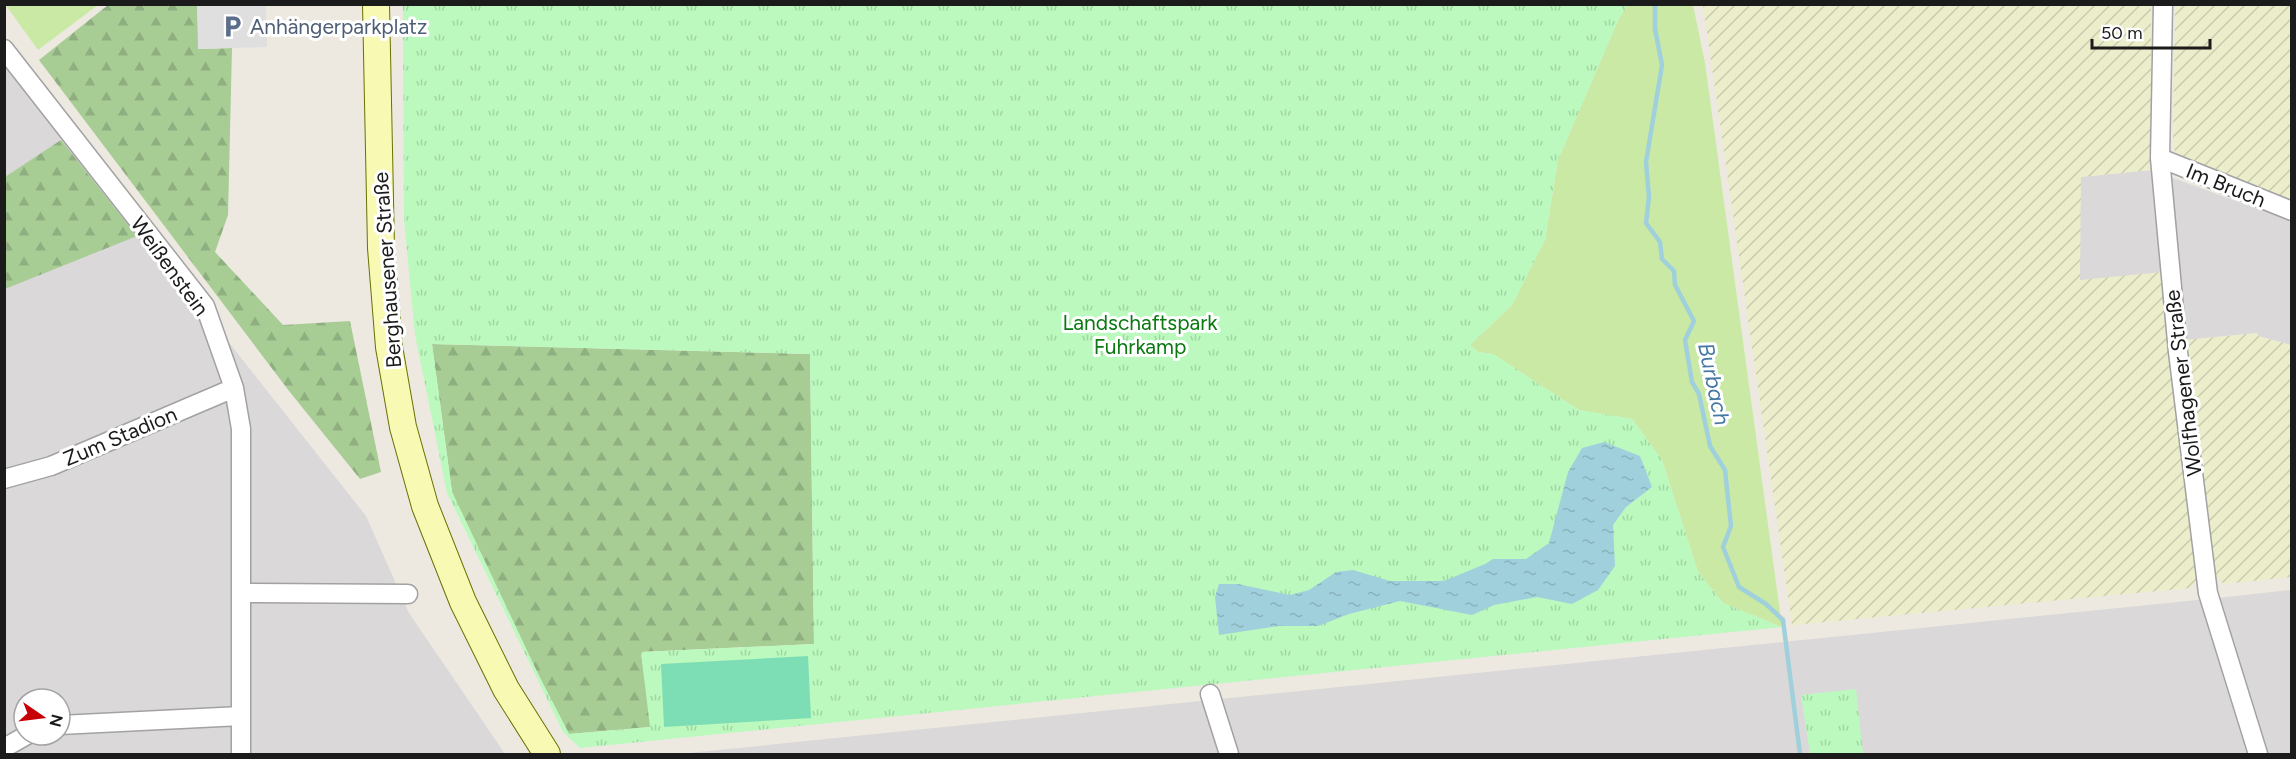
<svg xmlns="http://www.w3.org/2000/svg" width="2296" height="759" font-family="Figtree,sans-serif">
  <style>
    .residential { fill: #dad8d8; fill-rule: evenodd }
    .farmland { fill: url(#farmland-furrows) }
    .grass { fill: #c9e9a5 }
    .forest { fill: url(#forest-firs) }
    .park { fill: url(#park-tufts); fill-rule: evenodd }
    .pitch { fill: #7ddeb5 }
    .parking { fill: #dfdfdf }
    .water { fill: url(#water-ripples) }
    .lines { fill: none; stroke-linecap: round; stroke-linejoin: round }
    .stream { stroke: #a0d0dc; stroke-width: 4.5 }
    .minor-casing { stroke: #a2a2a2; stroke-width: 21 }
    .secondary-casing { stroke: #697104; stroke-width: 28 }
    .minor { stroke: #fff; stroke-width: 18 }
    .secondary { stroke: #f8f9b2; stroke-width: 26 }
    .labels { text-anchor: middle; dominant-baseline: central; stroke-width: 6; stroke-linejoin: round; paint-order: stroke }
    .service-label { font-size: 21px; fill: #4e5e75; stroke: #fff; text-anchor: start }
    .street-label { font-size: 21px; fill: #1b1b1b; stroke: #fff }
    .park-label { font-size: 21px; fill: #0a7910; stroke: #fff }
    .water-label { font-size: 22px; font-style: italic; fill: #4578a3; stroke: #fff }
  </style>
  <defs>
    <pattern id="farmland-furrows" width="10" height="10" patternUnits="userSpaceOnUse" patternTransform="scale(1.5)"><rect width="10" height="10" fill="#ebedcb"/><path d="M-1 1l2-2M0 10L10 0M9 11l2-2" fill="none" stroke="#c9cbae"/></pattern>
    <pattern id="forest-firs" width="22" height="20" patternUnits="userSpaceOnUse" patternTransform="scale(1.5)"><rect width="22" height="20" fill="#a7cd95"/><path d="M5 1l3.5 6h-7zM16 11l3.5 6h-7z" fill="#8faf80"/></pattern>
    <pattern id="park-tufts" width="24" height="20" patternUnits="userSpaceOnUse" patternTransform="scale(1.5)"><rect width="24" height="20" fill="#bcf9be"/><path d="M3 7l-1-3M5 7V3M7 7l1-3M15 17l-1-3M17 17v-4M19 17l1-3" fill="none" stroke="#a1d5a3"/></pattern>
    <pattern id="water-ripples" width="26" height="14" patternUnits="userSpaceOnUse" patternTransform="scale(1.5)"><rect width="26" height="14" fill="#a0d0dc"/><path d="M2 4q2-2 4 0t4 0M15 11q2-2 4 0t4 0" fill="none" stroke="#89b2bc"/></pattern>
  </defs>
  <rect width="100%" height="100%" fill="#ede9e1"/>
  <path class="residential" d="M 4,58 L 366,516 L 409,613 L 505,754 L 5,754 ZM 24,699 L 60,699 L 60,735 L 24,735 Z
    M 2151,170 L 2291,221 L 2291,345 L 2258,336 L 2257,333 L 2184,340 L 2080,281 L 2080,177 Z
    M 2291,590 L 2291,754 L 679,754 L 2217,598 Z"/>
  <path class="farmland" d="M 1703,5 L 2151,5 L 2151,170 L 2081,177 L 2080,280 L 2163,272 L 2199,577 L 2190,588 L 1792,625 Z
    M 2175,5 L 2291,5 L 2291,203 L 2181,160 L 2173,148 Z
    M 2258,333 L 2258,336 L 2291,345 L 2291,577 L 2224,584 L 2213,575 L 2184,340 Z"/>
  <path class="grass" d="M 5,4 L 98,4 L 98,5 L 38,50 Z
    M 1628,5 L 1693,5 L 1705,63 L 1782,627 L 1723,603 L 1698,572 L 1662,460 L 1632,419 L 1579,410 L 1493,354 L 1478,352 L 1470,345 L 1512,305 L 1545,240 L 1558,160 L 1619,18 Z"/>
  <path class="forest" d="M 108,5 L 197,5 L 199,49 L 232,48 L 228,215 L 215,252 L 283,325 L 350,321 L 381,472 L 360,479 L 289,391 L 39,60 Z
    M 61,140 L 137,236 L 5,289 L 5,177 Z
    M 432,344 L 810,354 L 814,644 L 641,652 L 651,727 L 569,734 L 538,674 L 452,492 Z"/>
  <path class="park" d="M 403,5 L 1628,5 L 1619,18 L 1558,160 L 1545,240 L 1512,305 L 1470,345 L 1478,352 L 1493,354 L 1579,410 L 1632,419 L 1662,460 L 1698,572 L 1723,603 L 1782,627 L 580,748 L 563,732 L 447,493 L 415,335 L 404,220 ZM 432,344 L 810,354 L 814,644 L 641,652 L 650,727 L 569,734 L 538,674 L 452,492 Z
    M 1856,689 L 1863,754 L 1810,754 L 1801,695 Z"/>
  <path class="pitch" d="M 808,656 L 811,718 L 664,727 L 661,664 Z"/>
  <path class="parking" d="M 197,5 L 266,5 L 267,47 L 198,49 Z"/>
  <path class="water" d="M 1604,442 L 1640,456 L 1652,487 L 1626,507 L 1613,525 L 1615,566 L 1598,590 L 1572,604 L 1537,597 L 1494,605 L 1472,615 L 1400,601 L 1349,614 L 1318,626 L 1279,626 L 1219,635 L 1215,597 L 1219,584 L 1238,584 L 1290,595 L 1309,590 L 1336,572 L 1353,570 L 1390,581 L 1444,581 L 1485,564 L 1493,559 L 1526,559 L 1549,543 L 1568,472 L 1582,448 Z"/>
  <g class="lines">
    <path class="stream" d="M 1655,4 L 1655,29 L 1662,65 L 1646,162 L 1649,197 L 1646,223 L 1660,242 L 1662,259 L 1674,271 L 1675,285 L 1694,321 L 1685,340 L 1692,382 L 1699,394 L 1710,446 L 1725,470 L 1731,526 L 1723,547 L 1739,587 L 1766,604 L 1783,620 L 1800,754"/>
    <defs>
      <path id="minor" d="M 2163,4 L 2160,158 L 2178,352 L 2208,593 L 2258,754
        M 4,49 L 205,306 L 234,388 L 241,429 L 241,754
        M 2160,158 L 2292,211
        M 4,479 L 51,466 L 234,388
        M 242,593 L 408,594
        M 1210,694 L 1229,754
        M 60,725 L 241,716
        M 4,748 L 27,735"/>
      <path id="secondary" d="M 376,4 L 381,248 L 389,347 L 403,427 L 425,506 L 463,602 L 506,689 L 547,754"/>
    </defs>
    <use href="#minor" class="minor-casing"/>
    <use href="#secondary" class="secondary-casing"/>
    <use href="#minor" class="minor"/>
    <use href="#secondary" class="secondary"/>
  </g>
  <defs>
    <symbol id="parking-bare" viewBox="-9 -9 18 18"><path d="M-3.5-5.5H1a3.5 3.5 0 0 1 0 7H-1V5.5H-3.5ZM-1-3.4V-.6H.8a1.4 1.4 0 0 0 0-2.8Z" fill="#5c6f8a" stroke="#fff" stroke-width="2.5" paint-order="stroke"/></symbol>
  </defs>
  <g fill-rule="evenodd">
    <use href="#parking-bare" x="216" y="10" width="33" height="33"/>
  </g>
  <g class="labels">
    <g class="service-label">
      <text x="250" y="26">Anhängerparkplatz</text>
    </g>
    <g class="street-label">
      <text transform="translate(2226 185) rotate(22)">Im Bruch</text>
      <text transform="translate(170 266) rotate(54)">Weißenstein</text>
      <text transform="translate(387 270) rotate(-94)">Berghausener Straße</text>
      <text transform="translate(2183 383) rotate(-97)">Wolfhagener Straße</text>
      <text transform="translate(120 436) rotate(-23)">Zum Stadion</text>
    </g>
    <g class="park-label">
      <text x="1140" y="322">Landschaftspark<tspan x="1140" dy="24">Fuhrkamp</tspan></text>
    </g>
    <g class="water-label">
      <text transform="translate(1714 384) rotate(78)">Burbach</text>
    </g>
  </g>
  <rect width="2296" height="759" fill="none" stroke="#1b1b1b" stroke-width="12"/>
  <g transform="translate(42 717) rotate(104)"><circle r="28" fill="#ffffff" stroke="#a4a4a4" stroke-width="1.5"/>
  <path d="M0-4.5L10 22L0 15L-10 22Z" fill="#c70007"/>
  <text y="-9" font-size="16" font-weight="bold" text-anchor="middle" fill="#1b1b1b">N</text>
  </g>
  <path d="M2092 39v9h118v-9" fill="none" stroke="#1b1b1b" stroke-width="3"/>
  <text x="2101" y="39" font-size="18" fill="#1b1b1b" stroke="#ffffff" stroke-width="4.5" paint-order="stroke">50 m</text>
</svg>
